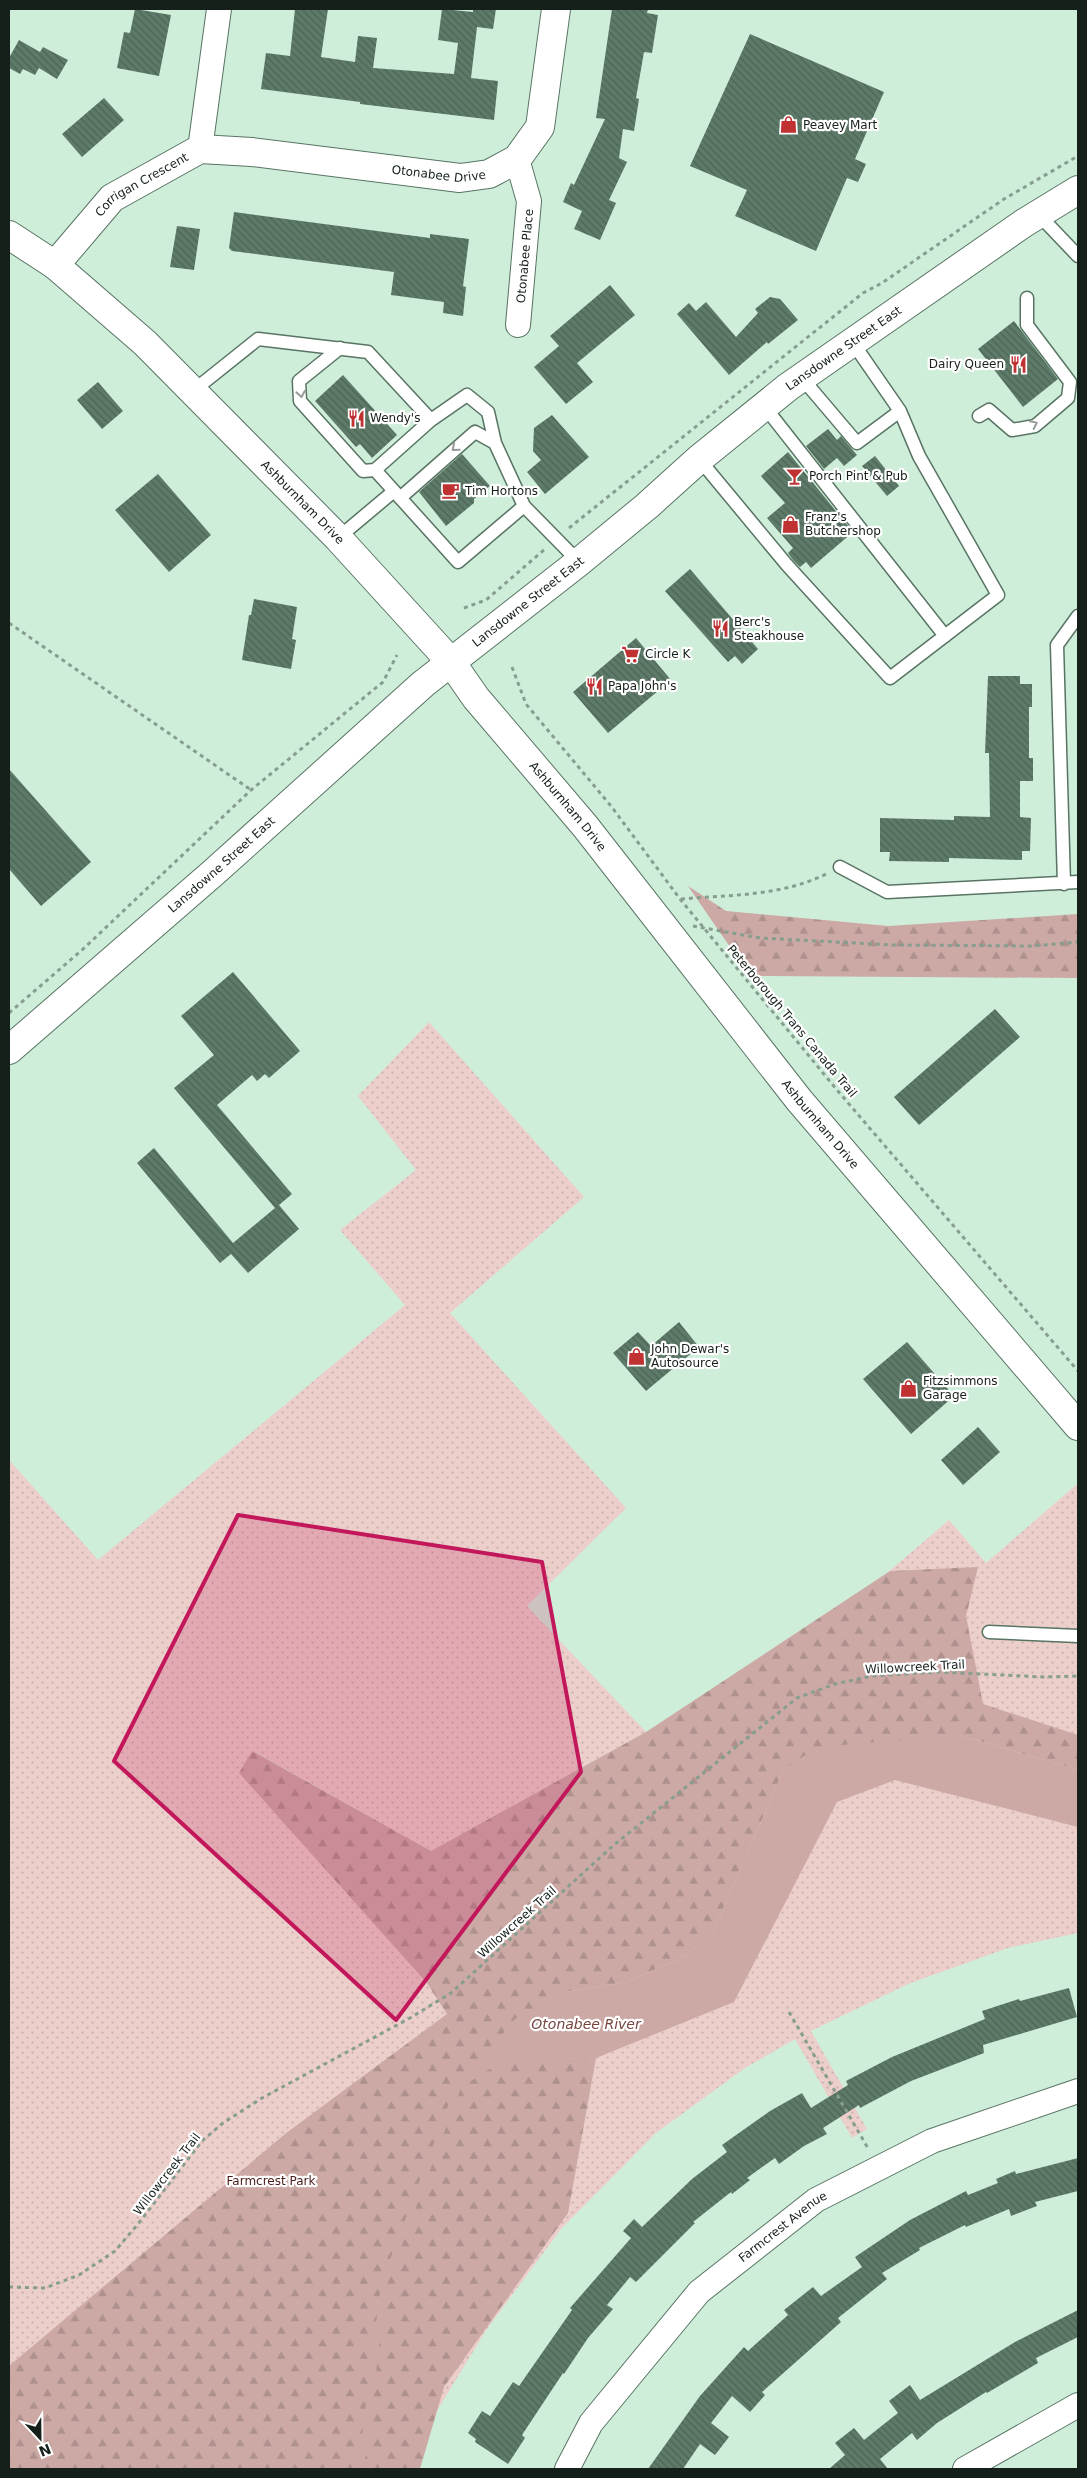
<svg xmlns="http://www.w3.org/2000/svg" width="1087" height="2478" font-family="'DejaVu Sans',sans-serif">
  <style>
    .green { fill: url(#green-dots) }
    .forest { fill: url(#forest-firs) }
    .water { fill: #cca9a5 }
    .lines { fill: none; stroke-linecap: round; stroke-linejoin: round }
    .stream { stroke: #cca9a5; stroke-width: 6 }
    .building { fill: url(#building-back-hatch) }
    .service-casing { stroke: #587463; stroke-width: 15 }
    .minor-casing { stroke: #587463; stroke-width: 26 }
    .tertiary-casing { stroke: #587463; stroke-width: 30 }
    .secondary-casing { stroke: #587463; stroke-width: 30 }
    .path { stroke: #879e8f; stroke-width: 3; stroke-dasharray: 4 4; stroke-linecap: butt }
    .service { stroke: #fff; stroke-width: 12 }
    .minor { stroke: #fff; stroke-width: 24 }
    .tertiary { stroke: #fff; stroke-width: 28 }
    .secondary { stroke: #fff; stroke-width: 28 }
    .oneway { stroke: #969b98 }
    .marked { fill: #c2185b; fill-opacity: 0.2; stroke: #c2185b; stroke-width: 4; stroke-linejoin: round }
    .labels { text-anchor: middle; dominant-baseline: central; stroke-width: 4.5; stroke-linejoin: round; paint-order: stroke }
    .poi-label { font-size: 12px; fill: #15201a; stroke: #fff; text-anchor: start }
    .street-label { font-size: 12px; fill: #15201a; stroke: #fff }
    .park-label { font-size: 12px; fill: #4b1c1a; stroke: #fff }
    .water-label { font-size: 14px; font-style: italic; fill: #77443f; stroke: #fff }
  </style>
  <defs>
    <pattern id="green-dots" width="8" height="8" patternUnits="userSpaceOnUse" patternTransform="scale(1.25)"><rect width="8" height="8" fill="#ecceca"/><path d="M2 2h.1M6 6h.1" fill="none" stroke="#cab1ad" stroke-width="1.8" stroke-linecap="round"/></pattern>
    <pattern id="forest-firs" width="22" height="20" patternUnits="userSpaceOnUse" patternTransform="scale(1.25)"><rect width="22" height="20" fill="#cca9a5"/><path d="M5 1l3.5 6h-7zM16 11l3.5 6h-7z" fill="#ae918d"/></pattern>
    <pattern id="building-back-hatch" width="6" height="6" patternUnits="userSpaceOnUse" patternTransform="scale(1.25)"><rect width="6" height="6" fill="#5e7a69"/><path d="M-1 5l2 2M0 0l6 6M5-1l2 2" fill="none" stroke="#4c6456"/></pattern>
  </defs>
  <rect width="100%" height="100%" fill="#cfeeda"/>
  <path class="green" d="M 429,1022 L 584,1197 L 450,1313 L 626,1508 L 527,1606 L 646,1732 L 431,1851 L 253,1751 L 425,1969 L 949,1520 L 986,1563 L 1076,1485 L 1078,1488 L 1078,1933 L 1008,1948 L 908,1984 L 811,2031 L 867,2129 L 852,2138 L 795,2039 L 745,2068 L 656,2133 L 561,2229 L 487,2329 L 414,2448 L 9,2469 L 9,1460 L 98,1560 L 405,1305 L 340,1230 L 416,1170 L 358,1096 Z"/>
  <path class="forest" d="M 688,886 L 726,911 L 888,926 L 1078,914 L 1078,978 L 750,976 Z
    M 978,1567 L 966,1616 L 983,1704 L 1078,1735 L 1078,1770 L 959,1735 L 784,1769 L 713,1932 L 686,1956 L 626,1982 L 560,1993 L 459,2088 L 502,2060 L 596,2058 L 568,2213 L 444,2387 L 420,2469 L 9,2469 L 9,2366 L 285,2134 L 447,2014 L 427,1983 L 239,1773 L 252,1751 L 431,1851 L 646,1732 L 890,1571 Z"/>
  <path class="water" d="M 959,1735 L 1078,1770 L 1078,1827 L 895,1780 L 837,1802 L 734,2002 L 596,2058 L 502,2061 L 457,2090 L 515,2019 L 560,1993 L 626,1982 L 686,1956 L 713,1932 L 784,1769 L 818,1747 Z"/>
  <g class="lines">
    <path class="stream" d="M 361,2469 L 384,2284 L 457,2090"/>
  </g>
  <path class="building" d="M 135,9 L 171,15 L 159,76 L 117,68 L 124,32 L 130,33 Z
    M 295,9 L 328,9 L 321,57 L 355,62 L 358,36 L 377,38 L 373,68 L 454,74 L 458,43 L 438,40 L 442,9 L 473,12 L 473,9 L 496,9 L 493,29 L 477,27 L 471,78 L 498,81 L 494,120 L 360,104 L 360,102 L 261,89 L 266,53 L 290,56 Z
    M 612,9 L 648,9 L 647,13 L 658,15 L 652,53 L 644,52 L 636,98 L 639,99 L 634,131 L 623,129 L 619,158 L 627,162 L 609,200 L 616,203 L 600,240 L 574,229 L 582,211 L 563,202 L 571,183 L 574,185 L 605,119 L 596,118 Z
    M 750,34 L 884,92 L 855,159 L 866,164 L 858,182 L 847,178 L 816,251 L 735,216 L 747,190 L 690,166 Z
    M 19,40 L 40,52 L 43,47 L 68,60 L 57,79 L 39,68 L 35,75 L 23,69 L 20,74 L 9,68 L 9,58 Z
    M 104,98 L 124,120 L 82,157 L 62,134 Z
    M 234,212 L 430,238 L 430,234 L 469,239 L 463,286 L 466,287 L 463,316 L 443,313 L 444,302 L 391,295 L 394,272 L 232,251 L 229,248 Z
    M 177,226 L 200,229 L 194,270 L 170,267 Z
    M 610,285 L 635,315 L 577,363 L 593,382 L 566,404 L 534,367 L 559,346 L 550,336 Z
    M 770,297 L 780,299 L 798,320 L 768,344 L 767,342 L 729,375 L 677,314 L 689,303 L 696,311 L 706,302 L 736,337 L 758,313 L 755,309 Z
    M 1014,321 L 1058,379 L 1023,407 L 978,349 Z
    M 343,375 L 397,435 L 372,458 L 360,444 L 356,447 L 315,401 Z
    M 98,382 L 123,411 L 102,429 L 77,400 Z
    M 552,415 L 589,457 L 545,494 L 527,472 L 541,460 L 533,451 L 534,428 Z
    M 828,429 L 837,440 L 841,436 L 857,455 L 844,466 L 837,458 L 824,469 L 806,446 Z
    M 788,452 L 853,532 L 811,568 L 806,562 L 800,567 L 793,560 L 788,553 L 793,548 L 767,518 L 785,503 L 761,476 Z
    M 462,454 L 490,486 L 474,499 L 474,503 L 446,526 L 419,492 Z
    M 875,456 L 899,486 L 887,496 L 862,466 Z
    M 158,474 L 211,535 L 169,572 L 115,510 Z
    M 690,569 L 758,649 L 742,664 L 735,656 L 728,662 L 665,591 Z
    M 254,599 L 297,607 L 292,639 L 296,640 L 291,669 L 242,660 L 249,615 L 251,615 Z
    M 636,638 L 671,680 L 608,733 L 573,692 Z
    M 988,676 L 1020,676 L 1020,684 L 1032,684 L 1032,707 L 1029,707 L 1029,758 L 1033,758 L 1033,781 L 1020,781 L 1020,817 L 1031,818 L 1030,851 L 1022,851 L 1022,860 L 949,858 L 949,862 L 889,861 L 890,852 L 880,852 L 880,818 L 954,820 L 954,816 L 990,817 L 989,753 L 985,753 Z
    M 9,769 L 91,862 L 41,906 L 9,869 Z
    M 233,972 L 300,1051 L 269,1078 L 265,1074 L 257,1081 L 252,1075 L 217,1105 L 292,1194 L 279,1205 L 299,1229 L 248,1273 L 231,1254 L 220,1263 L 137,1163 L 154,1148 L 233,1243 L 275,1208 L 174,1088 L 214,1055 L 181,1016 Z
    M 995,1009 L 1020,1037 L 919,1125 L 894,1097 Z
    M 679,1322 L 699,1347 L 646,1391 L 613,1353 L 638,1332 L 651,1346 Z
    M 907,1342 L 954,1396 L 911,1434 L 863,1379 Z
    M 978,1427 L 1000,1452 L 963,1485 L 941,1460 Z
    M 1069,1988 L 1077,2017 L 983,2045 L 984,2053 L 911,2081 L 860,2108 L 859,2105 L 823,2128 L 827,2134 L 804,2146 L 779,2164 L 775,2158 L 747,2178 L 750,2180 L 732,2194 L 731,2192 L 693,2222 L 695,2223 L 636,2282 L 630,2277 L 607,2305 L 613,2309 L 588,2338 L 564,2374 L 563,2373 L 522,2435 L 525,2438 L 508,2464 L 475,2442 L 476,2439 L 468,2433 L 482,2411 L 490,2416 L 513,2382 L 519,2386 L 572,2310 L 570,2308 L 631,2238 L 623,2231 L 634,2219 L 642,2227 L 692,2179 L 727,2152 L 722,2145 L 770,2111 L 802,2093 L 811,2108 L 848,2085 L 846,2081 L 892,2057 L 985,2019 L 982,2011 L 1019,1999 L 1020,2001 Z
    M 1078,2158 L 1078,2191 L 1035,2202 L 1037,2206 L 1011,2216 L 1009,2209 L 966,2227 L 965,2225 L 919,2248 L 920,2250 L 882,2273 L 887,2279 L 838,2318 L 841,2322 L 762,2392 L 765,2395 L 750,2412 L 732,2396 L 711,2423 L 729,2437 L 715,2455 L 700,2444 L 683,2469 L 648,2469 L 700,2396 L 744,2347 L 748,2351 L 788,2315 L 784,2310 L 813,2287 L 821,2296 L 862,2267 L 855,2257 L 910,2220 L 966,2191 L 968,2195 L 998,2183 L 996,2179 L 1015,2171 L 1016,2174 Z
    M 1078,2310 L 1078,2337 L 1036,2358 L 1038,2363 L 987,2393 L 986,2392 L 937,2423 L 917,2440 L 912,2433 L 880,2459 L 888,2469 L 829,2469 L 845,2455 L 835,2443 L 854,2428 L 864,2440 L 879,2428 L 898,2413 L 889,2401 L 910,2385 L 920,2400 L 1015,2342 Z"/>
  <g class="lines">
    <defs>
      <path id="service" d="M 1038,214 L 1078,256
        M 340,348 L 299,381 L 300,401 L 363,471 L 375,470
        M 801,377 L 857,443 L 900,411
        M 193,391 L 258,339 L 368,352 L 431,420 L 375,470 L 394,491 L 338,538
        M 764,406 L 945,636
        M 979,416 L 989,410 L 1012,430 L 1035,426 L 1068,398 L 1070,382 L 1027,325 L 1027,298
        M 431,420 L 467,395 L 488,412 L 495,443 L 524,506
        M 699,459 L 787,565 L 890,678 L 998,595 L 919,456 L 900,411 L 853,343
        M 394,491 L 458,562 L 524,506 L 579,562
        M 400,498 L 475,432 L 495,443
        M 840,867 L 887,892 L 1078,882
        M 1064,884 L 1057,645 L 1078,616
        M 989,1632 L 1078,1636"/>
      <g id="minor">
        <path d="M 200,149 L 219,9"/>
        <path d="M 517,159 L 529,201 L 518,325"/>
        <path id="s1" d="M 567,2469 L 591,2423 L 699,2292 L 816,2200 L 932,2141 L 1078,2091"/>
        <path d="M 965,2469 L 1078,2405"/>
      </g>
      <g id="tertiary">
        <path id="s2" d="M 55,265 L 112,198 L 200,149 L 252,152 L 460,178 L 489,174 L 517,159 L 540,127 L 556,9"/>
      </g>
      <g id="secondary">
        <path id="s3" d="M 9,235 L 55,265 L 145,343 L 338,538 L 451,662 L 476,698 L 585,826 L 799,1100 L 1078,1426"/>
        <path id="s4" d="M 9,1050 L 213,873 L 423,684 L 579,562 L 647,506 L 699,459 L 788,387 L 1024,223 L 1078,190"/>
      </g>
    </defs>
    <use href="#service" class="service-casing"/>
    <use href="#minor" class="minor-casing"/>
    <use href="#tertiary" class="tertiary-casing"/>
    <use href="#secondary" class="secondary-casing"/>
    <path class="path" d="M 569,528 L 863,293 L 882,283 L 1004,199 L 1078,156
      M 464,608 L 486,600 L 545,549
      M 9,623 L 251,790
      M 512,667 L 526,704 L 611,806 L 680,899 L 837,1090 L 1078,1371
      M 681,899 C 730,895 782,896 826,874
      M 693,926 L 760,938 L 893,945 L 1032,946 L 1078,942
      M 9,1013 L 82,950 L 251,790 L 383,682 L 397,655
      M 789,2012 L 869,2150
      M 9,2287 L 45,2288 L 79,2275 L 115,2251 L 138,2224 L 202,2141 L 223,2123 L 262,2098 L 410,2018 L 451,1993 L 615,1844 L 797,1698 L 835,1684 L 872,1676 L 939,1672 L 1044,1677 L 1078,1676"/>
    <use href="#service" class="service"/>
    <use href="#minor" class="minor"/>
    <use href="#tertiary" class="tertiary"/>
    <use href="#secondary" class="secondary"/>
  </g>
  <defs><path id="oneway-chevron" d="M-2-3.5L2.5 0L-2 3.5" fill="none" stroke-width="1.6" stroke-linecap="round" stroke-linejoin="round" transform="scale(1.25)"/></defs>
  <g class="oneway">
    <use href="#oneway-chevron" transform="translate(301 394) rotate(80)"/>
    <use href="#oneway-chevron" transform="translate(1034 424) rotate(-26)"/>
    <use href="#oneway-chevron" transform="translate(455 448) rotate(139)"/>
  </g>
  <path class="marked" d="M 238,1515 L 542,1562 L 581,1772 L 396,2020 L 114,1761 Z"/>
  <defs>
    <symbol id="shop-bare" viewBox="-9 -9 18 18"><path d="M-5-2.5h2.3a2.7 3.5 0 0 1 5.4 0H5L5.5 6h-11ZM-1.5-2.5h3a1.5 2.3 0 0 0-3 0Z" fill="#c03132" stroke="#fff" stroke-width="2.5" paint-order="stroke"/></symbol>
    <symbol id="restaurant-bare" viewBox="-9 -9 18 18"><path d="M-5-6h1v4h1v-4h1v4h1v-4h1v5L-1.5 .5V6h-2V.5L-5-1ZM5-6V6H3V1.5H1.5Q1.5-4 5-6Z" fill="#c03132" stroke="#fff" stroke-width="2.5" paint-order="stroke"/></symbol>
    <symbol id="bar-bare" viewBox="-9 -9 18 18"><path d="M-6-5H6L.8 .8V4.5H3.5V6h-7V4.5H-.8V.8Z" fill="#c03132" stroke="#fff" stroke-width="2.5" paint-order="stroke"/></symbol>
    <symbol id="cafe-bare" viewBox="-9 -9 18 18"><path d="M-5.5-4.5H6V0H3Q3 3.5 0 3.5H-2.5Q-5.5 3.5-5.5 0ZM3-3.2v2h1.7v-2ZM-6 4.5H4V6H-6Z" fill="#c03132" stroke="#fff" stroke-width="2.5" paint-order="stroke"/></symbol>
    <symbol id="supermarket-bare" viewBox="-9 -9 18 18"><path d="M-6-5.5h2.5l.6 2H6L4.5 2H-2.5L-4.4-4H-6ZM-1.5 3.2a1.3 1.3 0 1 0 .1 0ZM3 3.2a1.3 1.3 0 1 0 .1 0Z" fill="#c03132" stroke="#fff" stroke-width="2.5" paint-order="stroke"/></symbol>
  </defs>
  <g fill-rule="evenodd">
    <use href="#shop-bare" x="776" y="112" width="25" height="25"/>
    <use href="#restaurant-bare" x="1006" y="352" width="25" height="25"/>
    <use href="#restaurant-bare" x="344" y="406" width="25" height="25"/>
    <use href="#bar-bare" x="782" y="464" width="25" height="25"/>
    <use href="#cafe-bare" x="438" y="478" width="25" height="25"/>
    <use href="#shop-bare" x="778" y="512" width="25" height="25"/>
    <use href="#restaurant-bare" x="708" y="616" width="25" height="25"/>
    <use href="#supermarket-bare" x="618" y="642" width="25" height="25"/>
    <use href="#restaurant-bare" x="582" y="674" width="25" height="25"/>
    <use href="#shop-bare" x="624" y="1344" width="25" height="25"/>
    <use href="#shop-bare" x="896" y="1376" width="25" height="25"/>
  </g>
  <g class="labels">
    <g class="poi-label">
      <text x="803" y="125">Peavey Mart</text>
      <text x="1004" y="364" text-anchor="end">Dairy Queen</text>
      <text x="370" y="418">Wendy's</text>
      <text x="809" y="476">Porch Pint &amp; Pub</text>
      <text x="465" y="491">Tim Hortons</text>
      <text x="805" y="517">Franz's<tspan x="805" dy="14">Butchershop</tspan></text>
      <text x="734" y="622">Berc's<tspan x="734" dy="14">Steakhouse</tspan></text>
      <text x="645" y="654">Circle K</text>
      <text x="608" y="686">Papa John's</text>
      <text x="651" y="1349">John Dewar's<tspan x="651" dy="14">Autosource</tspan></text>
      <text x="923" y="1381">Fitzsimmons<tspan x="923" dy="14">Garage</tspan></text>
    </g>
    <g class="street-label">
      <text stroke="none"><textPath href="#s2" startOffset="429">Otonabee Drive</textPath></text>
      <text stroke="none"><textPath href="#s2" startOffset="120">Corrigan Crescent</textPath></text>
      <text transform="translate(525 256) rotate(-85)">Otonabee Place</text>
      <text stroke="none"><textPath href="#s4" startOffset="1091">Lansdowne Street East</textPath></text>
      <text stroke="none"><textPath href="#s3" startOffset="398">Ashburnham Drive</textPath></text>
      <text stroke="none"><textPath href="#s4" startOffset="686">Lansdowne Street East</textPath></text>
      <text stroke="none"><textPath href="#s3" startOffset="802">Ashburnham Drive</textPath></text>
      <text stroke="none"><textPath href="#s4" startOffset="282">Lansdowne Street East</textPath></text>
      <text transform="translate(792 1021) rotate(50)">Peterborough Trans Canada Trail</text>
      <text stroke="none"><textPath href="#s3" startOffset="1208">Ashburnham Drive</textPath></text>
      <text transform="translate(915 1667) rotate(-3)">Willowcreek Trail</text>
      <text transform="translate(517 1922) rotate(-42)">Willowcreek Trail</text>
      <text transform="translate(167 2174) rotate(-52)">Willowcreek Trail</text>
      <text stroke="none"><textPath href="#s1" startOffset="328">Farmcrest Avenue</textPath></text>
    </g>
    <g class="park-label">
      <text x="271" y="2181">Farmcrest Park</text>
    </g>
    <g class="water-label">
      <text x="586" y="2024">Otonabee River</text>
    </g>
  </g>
  <rect width="1087" height="2478" fill="none" stroke="#15201a" stroke-width="20"/>
  <g transform="translate(40 2438) rotate(158)" stroke="#ffffff" stroke-width="4" paint-order="stroke">
  <path d="M0-4L9 19L0 12L-9 19Z" fill="#15201a"/>
  <text y="-8" font-size="14" font-weight="bold" text-anchor="middle" fill="#15201a">N</text>
  </g>
</svg>
